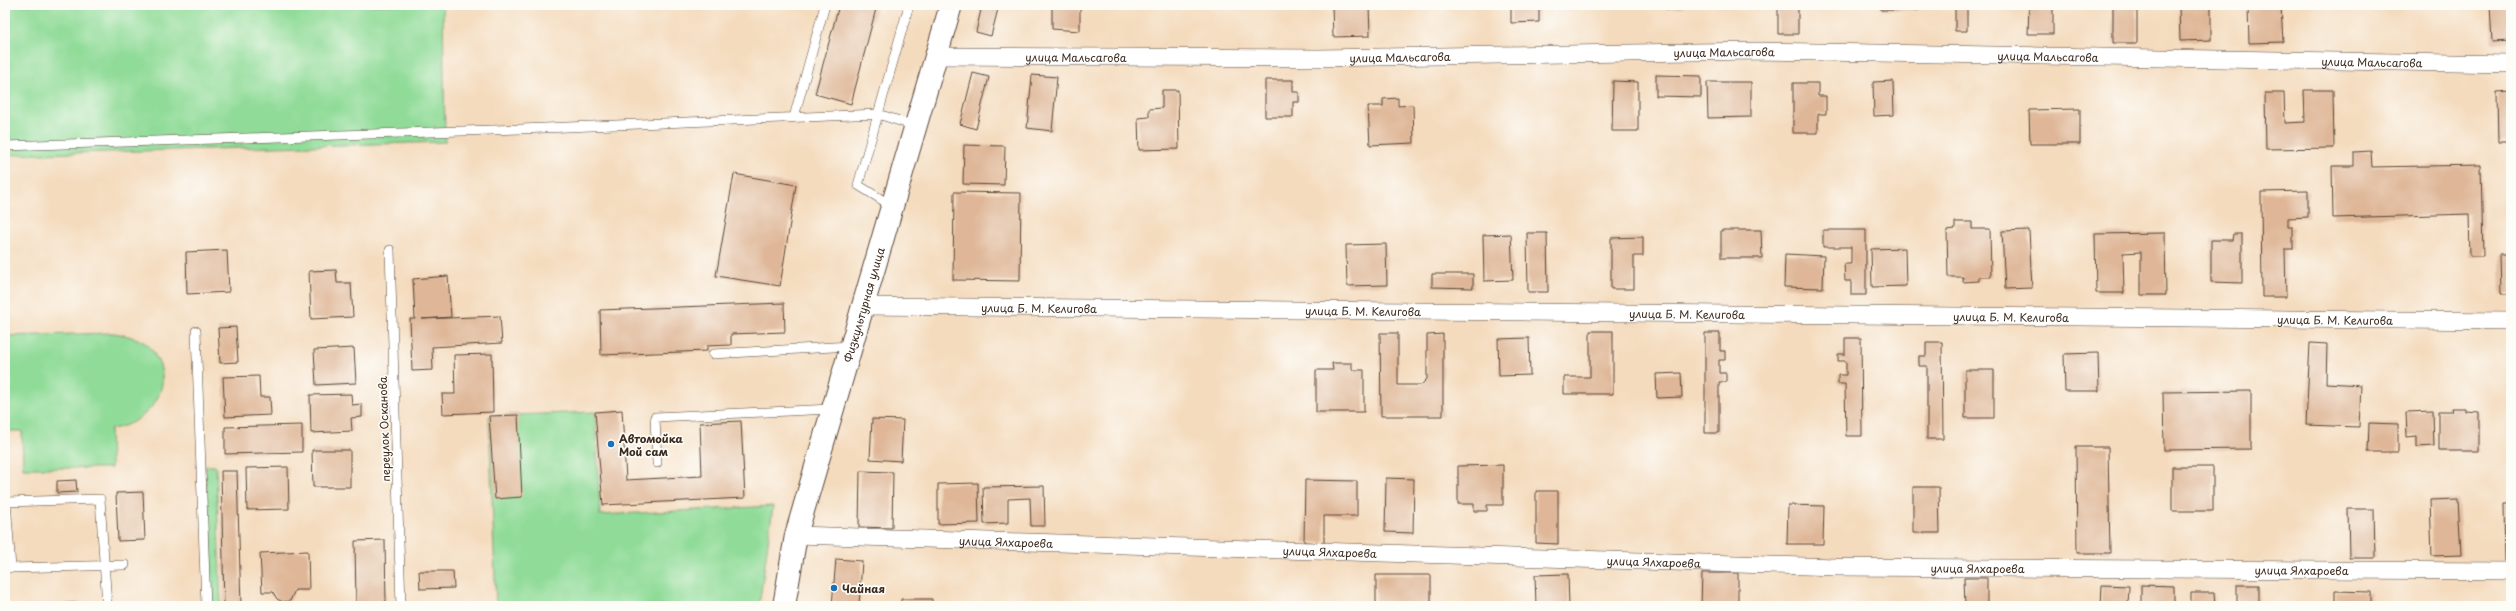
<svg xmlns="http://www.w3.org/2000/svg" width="2516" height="611" font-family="'Playpen Sans',sans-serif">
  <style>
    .green { fill: #90db98; stroke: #66825b }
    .building { fill: #dfb798 }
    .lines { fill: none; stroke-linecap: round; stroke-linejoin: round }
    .service-casing { stroke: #574536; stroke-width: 10 }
    .minor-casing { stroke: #574536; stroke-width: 18 }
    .secondary-casing { stroke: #574536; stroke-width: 24 }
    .service { stroke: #fff; stroke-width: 9 }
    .minor { stroke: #fff; stroke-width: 17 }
    .secondary { stroke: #fff; stroke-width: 22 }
    .poi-dot { fill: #1f6fb2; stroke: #fdfcf7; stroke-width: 1.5 }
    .labels { text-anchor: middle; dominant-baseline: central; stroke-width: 3.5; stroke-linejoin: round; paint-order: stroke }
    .street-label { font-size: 11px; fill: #3b2a1e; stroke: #fdfcf7 }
    .poi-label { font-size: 11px; font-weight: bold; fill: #3b2a1e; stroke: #fdfcf7; text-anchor: start }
  </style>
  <rect width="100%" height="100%" fill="#fdfcf7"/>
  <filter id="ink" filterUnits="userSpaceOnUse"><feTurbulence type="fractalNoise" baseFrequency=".025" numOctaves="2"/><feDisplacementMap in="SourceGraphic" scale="8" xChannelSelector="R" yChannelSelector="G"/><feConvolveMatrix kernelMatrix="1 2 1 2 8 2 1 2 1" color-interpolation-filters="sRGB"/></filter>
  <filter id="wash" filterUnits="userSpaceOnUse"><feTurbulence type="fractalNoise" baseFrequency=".012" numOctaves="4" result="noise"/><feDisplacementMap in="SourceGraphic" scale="16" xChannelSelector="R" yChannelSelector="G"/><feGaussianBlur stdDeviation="0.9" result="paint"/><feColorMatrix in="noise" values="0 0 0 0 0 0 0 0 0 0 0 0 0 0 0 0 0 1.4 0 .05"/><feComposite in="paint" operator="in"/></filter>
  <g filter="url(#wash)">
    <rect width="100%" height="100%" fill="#f4dbbe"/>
    <path class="green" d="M 5,5 L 443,5 L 445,142 L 5,155 Z
      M 114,333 C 124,335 136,337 145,343 C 152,348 154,354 158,361 C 174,394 142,426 110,429 L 111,468 L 23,468 L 22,431 L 5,431 L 5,336 Z
      M 595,412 L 600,515 L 773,506 L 759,606 L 496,606 L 489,416 Z
      M 205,466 L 216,466 L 221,606 L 210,606 Z"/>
    <g id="blocks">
      <path class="building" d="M 839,5 L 877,5 L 851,104 L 815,94 Z
        M 982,5 L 999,5 L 991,36 L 976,32 Z
        M 1052,5 L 1080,5 L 1080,31 L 1052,29 Z
        M 1332,5 L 1369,5 L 1370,36 L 1333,37 Z
        M 1511,5 L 1539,5 L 1539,22 L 1511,23 Z
        M 1665,5 L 1683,5 L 1683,8 L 1666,9 Z
        M 1778,5 L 1798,5 L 1798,34 L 1778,34 Z
        M 1881,5 L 1918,5 L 1918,10 L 1881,10 Z
        M 1955,5 L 1967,5 L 1967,31 L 1955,31 Z
        M 2029,5 L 2053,5 L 2053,34 L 2028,34 Z
        M 2113,5 L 2137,5 L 2137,43 L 2113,43 Z
        M 2179,5 L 2211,5 L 2211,40 L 2180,41 Z
        M 2490,5 L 2511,5 L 2511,41 L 2492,42 Z
        M 2281,6 L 2283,42 L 2249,43 L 2248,7 Z
        M 973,73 L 989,77 L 976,129 L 960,124 Z
        M 1032,75 L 1057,77 L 1052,131 L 1027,128 Z
        M 1656,75 L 1701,76 L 1701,97 L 1656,96 Z
        M 1265,80 L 1293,80 L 1293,92 L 1299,92 L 1299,102 L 1293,102 L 1293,117 L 1265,117 Z
        M 1613,81 L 1638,82 L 1638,131 L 1612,131 Z
        M 1893,81 L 1894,115 L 1874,116 L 1873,82 Z
        M 1707,82 L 1751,82 L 1751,117 L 1708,118 Z
        M 1793,83 L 1818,83 L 1818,96 L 1826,96 L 1826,114 L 1818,114 L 1818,133 L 1793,133 Z
        M 1162,90 L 1178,90 L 1179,149 L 1139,150 L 1138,118 L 1149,117 L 1149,109 L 1162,108 Z
        M 2304,90 L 2333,90 L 2334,148 L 2266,149 L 2265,93 L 2284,93 L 2285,123 L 2305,122 Z
        M 2511,91 L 2511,142 L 2498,142 L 2497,92 Z
        M 1398,98 L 1398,106 L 1413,105 L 1414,143 L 1370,145 L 1368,106 L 1383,106 L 1383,99 Z
        M 2080,109 L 2080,144 L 2030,144 L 2029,110 Z
        M 964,145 L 1005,146 L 1004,185 L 963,184 Z
        M 2371,151 L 2372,167 L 2481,165 L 2483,256 L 2470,256 L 2469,214 L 2333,218 L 2332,166 L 2354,166 L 2354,152 Z
        M 734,174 L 796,185 L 780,286 L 716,276 Z
        M 2308,191 L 2308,217 L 2288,218 L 2288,227 L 2293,227 L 2293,249 L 2285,249 L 2286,297 L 2262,297 L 2261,192 Z
        M 954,192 L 1021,193 L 1020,281 L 953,280 Z
        M 1955,222 L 1972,222 L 1972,229 L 1990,229 L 1991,277 L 1979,277 L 1979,281 L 1963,282 L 1963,277 L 1948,277 L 1947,230 L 1955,229 Z
        M 1721,230 L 1761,230 L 1762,258 L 1721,258 Z
        M 1823,230 L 1866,230 L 1866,295 L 1851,295 L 1851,281 L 1845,281 L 1844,264 L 1851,264 L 1851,247 L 1823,247 Z
        M 2029,230 L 2032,288 L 2005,289 L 2002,231 Z
        M 1527,233 L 1547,233 L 1548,292 L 1528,292 Z
        M 2165,233 L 2166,295 L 2141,295 L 2141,252 L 2123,253 L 2124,293 L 2096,293 L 2095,234 Z
        M 1511,234 L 1513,280 L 1484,281 L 1483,235 Z
        M 2233,234 L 2242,234 L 2242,283 L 2211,282 L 2211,240 L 2232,240 Z
        M 1643,237 L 1643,256 L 1634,256 L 1634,289 L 1611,289 L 1611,238 Z
        M 1386,244 L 1387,285 L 1347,286 L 1346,245 Z
        M 1905,248 L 1906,286 L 1872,287 L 1871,249 Z
        M 227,250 L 229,292 L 187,294 L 186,252 Z
        M 1785,254 L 1824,256 L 1823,288 L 1784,287 Z
        M 2500,254 L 2511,254 L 2511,294 L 2501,294 Z
        M 336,270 L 337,283 L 351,283 L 353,317 L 311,319 L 309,271 Z
        M 1432,274 L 1473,274 L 1473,288 L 1432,287 Z
        M 448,276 L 451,317 L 422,319 L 500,316 L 502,343 L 432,347 L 433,370 L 412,371 L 410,319 L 415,319 L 413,279 Z
        M 784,303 L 785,332 L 731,334 L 731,345 L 707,346 L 707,351 L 601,355 L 600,310 Z
        M 236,327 L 238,362 L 220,363 L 218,328 Z
        M 1590,331 L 1613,331 L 1613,394 L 1564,394 L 1564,377 L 1590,377 Z
        M 1380,333 L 1398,333 L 1398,385 L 1421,385 L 1427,379 L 1427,335 L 1443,334 L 1443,416 L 1381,416 Z
        M 1705,333 L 1720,333 L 1720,351 L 1725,351 L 1725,360 L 1719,360 L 1719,373 L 1726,373 L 1726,382 L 1719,382 L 1719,433 L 1705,433 Z
        M 1529,338 L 1530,375 L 1499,376 L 1498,339 Z
        M 1845,338 L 1861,338 L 1862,436 L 1846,436 L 1845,384 L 1838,384 L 1838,375 L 1846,375 L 1846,361 L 1838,361 L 1838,354 L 1845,354 Z
        M 1926,342 L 1942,342 L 1943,439 L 1927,439 L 1927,366 L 1919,366 L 1919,356 L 1926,356 Z
        M 2310,343 L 2327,344 L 2326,383 L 2361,385 L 2359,427 L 2306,425 Z
        M 354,348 L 356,383 L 316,385 L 314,350 Z
        M 2098,353 L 2099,391 L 2065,391 L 2064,354 Z
        M 492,354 L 493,412 L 443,414 L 442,394 L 455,394 L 454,355 Z
        M 1332,363 L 1352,363 L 1352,370 L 1364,370 L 1364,412 L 1316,412 L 1316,370 L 1333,370 Z
        M 1965,370 L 1994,370 L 1994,418 L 1965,418 Z
        M 1681,373 L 1682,397 L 1657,398 L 1656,374 Z
        M 259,376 L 260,397 L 270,397 L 271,415 L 225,417 L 223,377 Z
        M 2251,391 L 2251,449 L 2164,450 L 2163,392 Z
        M 351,394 L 352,405 L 362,404 L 362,417 L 351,418 L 352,431 L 311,433 L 310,395 Z
        M 2451,408 L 2465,408 L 2465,411 L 2479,412 L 2479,451 L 2439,451 L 2439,411 L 2452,411 Z
        M 622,410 L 626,480 L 702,476 L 700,423 L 741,421 L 745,498 L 603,505 L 595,412 Z
        M 2433,411 L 2434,446 L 2417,447 L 2417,436 L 2407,437 L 2406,412 Z
        M 518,415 L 522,497 L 495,499 L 489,416 Z
        M 872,419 L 903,420 L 901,461 L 870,459 Z
        M 2369,423 L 2398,424 L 2398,452 L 2368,452 Z
        M 302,425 L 302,452 L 225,454 L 225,427 Z
        M 2076,447 L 2108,447 L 2110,553 L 2077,553 Z
        M 312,450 L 350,450 L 350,487 L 313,487 Z
        M 1503,465 L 1503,505 L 1487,505 L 1487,511 L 1474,511 L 1474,504 L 1458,504 L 1458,466 Z
        M 288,467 L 289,509 L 247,510 L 246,468 Z
        M 2172,467 L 2213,467 L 2213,511 L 2172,511 Z
        M 221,471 L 237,471 L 241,606 L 224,606 Z
        M 860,471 L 893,472 L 892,528 L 859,527 Z
        M 1386,478 L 1414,479 L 1413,533 L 1385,532 Z
        M 76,480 L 77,492 L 57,493 L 57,481 Z
        M 1305,480 L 1357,481 L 1357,516 L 1324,516 L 1324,543 L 1304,542 Z
        M 978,483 L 979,523 L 938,524 L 938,484 Z
        M 1044,486 L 1045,526 L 1031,526 L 1030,498 L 1008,499 L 1008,523 L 984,524 L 983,487 Z
        M 1913,487 L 1939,487 L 1940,533 L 1913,533 Z
        M 1536,491 L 1558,491 L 1558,544 L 1536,543 Z
        M 143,492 L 145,540 L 118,541 L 116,493 Z
        M 2458,499 L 2461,555 L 2432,556 L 2430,500 Z
        M 2504,504 L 2511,504 L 2511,561 L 2505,561 Z
        M 1788,505 L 1824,506 L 1823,544 L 1787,544 Z
        M 2348,509 L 2374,509 L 2375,558 L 2349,558 Z
        M 385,540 L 386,606 L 356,606 L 355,541 Z
        M 308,551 L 309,590 L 295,590 L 290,601 L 283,602 L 277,599 L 273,592 L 262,592 L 260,553 Z
        M 836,559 L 862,561 L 859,606 L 832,606 Z
        M 419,571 L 453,571 L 454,588 L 420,589 Z
        M 1702,573 L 1738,573 L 1738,606 L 1701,606 Z
        M 1568,574 L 1569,606 L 1536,606 L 1535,575 Z
        M 1376,575 L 1431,575 L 1431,606 L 1376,606 Z
        M 1964,578 L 1987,578 L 1987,606 L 1965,606 Z
        M 2102,585 L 2129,586 L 2128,606 L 2101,606 Z
        M 2141,585 L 2174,586 L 2174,606 L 2141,606 Z
        M 2237,585 L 2259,585 L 2259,606 L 2237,606 Z
        M 2335,591 L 2371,592 L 2371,606 L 2335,606 Z
        M 2191,593 L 2214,593 L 2215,606 L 2191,606 Z
        M 901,599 L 932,599 L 932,606 L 901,606 Z
        M 99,602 L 100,606 L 27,606 L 27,605 Z
        M 2461,603 L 2461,606 L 2427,606 L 2427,604 Z"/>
    </g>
  </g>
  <g filter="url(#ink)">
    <use href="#blocks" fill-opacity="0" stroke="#574536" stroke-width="1"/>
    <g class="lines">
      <defs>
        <path id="service" d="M 794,117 L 825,5
          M 5,146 L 521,129 L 878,114 L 915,126
          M 892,206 L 858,185 L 909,5
          M 390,250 L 401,606
          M 196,331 L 206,606
          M 713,354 L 850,346
          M 657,463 L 655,417 L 832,409
          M 107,606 L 100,499 L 6,502 L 11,568 L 125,565"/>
        <g id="minor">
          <path id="s1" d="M 936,56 L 1318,58 L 1756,51 L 2511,64"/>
          <path id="s2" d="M 862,306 L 2511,321"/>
          <path id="s3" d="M 796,535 L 1836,567 L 2511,571"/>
        </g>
        <g id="secondary">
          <path id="s4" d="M 784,606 L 796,535 L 951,5"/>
        </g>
      </defs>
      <use href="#service" class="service-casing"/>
      <use href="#minor" class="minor-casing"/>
      <use href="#secondary" class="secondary-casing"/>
      <use href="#service" class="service"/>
      <use href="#minor" class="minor"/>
      <use href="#secondary" class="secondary"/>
    </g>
  </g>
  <g class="poi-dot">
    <circle cx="611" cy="444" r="4"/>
    <circle cx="834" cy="588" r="4"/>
  </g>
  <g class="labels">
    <g class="street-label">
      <text stroke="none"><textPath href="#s1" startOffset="788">улица Мальсагова</textPath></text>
      <text stroke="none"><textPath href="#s1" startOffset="1112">улица Мальсагова</textPath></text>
      <text stroke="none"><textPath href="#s1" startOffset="140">улица Мальсагова</textPath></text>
      <text stroke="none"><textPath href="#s1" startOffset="464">улица Мальсагова</textPath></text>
      <text stroke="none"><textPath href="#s1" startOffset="1436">улица Мальсагова</textPath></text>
      <text stroke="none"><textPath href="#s4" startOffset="312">Физкультурная улица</textPath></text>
      <text stroke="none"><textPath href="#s2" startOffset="177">улица Б. М. Келигова</textPath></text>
      <text stroke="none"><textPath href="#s2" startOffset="501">улица Б. М. Келигова</textPath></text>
      <text stroke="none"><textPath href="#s2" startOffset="825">улица Б. М. Келигова</textPath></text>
      <text stroke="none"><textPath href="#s2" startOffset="1149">улица Б. М. Келигова</textPath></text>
      <text stroke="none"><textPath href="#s2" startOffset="1473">улица Б. М. Келигова</textPath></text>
      <text transform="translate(384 429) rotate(-92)">переулок Осканова</text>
      <text stroke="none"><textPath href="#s3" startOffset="210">улица Ялхароева</textPath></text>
      <text stroke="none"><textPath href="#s3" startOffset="534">улица Ялхароева</textPath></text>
      <text stroke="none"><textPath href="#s3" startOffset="858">улица Ялхароева</textPath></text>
      <text stroke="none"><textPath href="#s3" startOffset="1182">улица Ялхароева</textPath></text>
      <text stroke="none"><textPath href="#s3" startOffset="1506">улица Ялхароева</textPath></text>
    </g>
    <g class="poi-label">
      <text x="619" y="438">Автомойка<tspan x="619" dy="13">Мой сам</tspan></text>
      <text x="842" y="588">Чайная</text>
    </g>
  </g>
  <rect width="2516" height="611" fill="none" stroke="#fdfcf7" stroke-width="20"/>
</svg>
